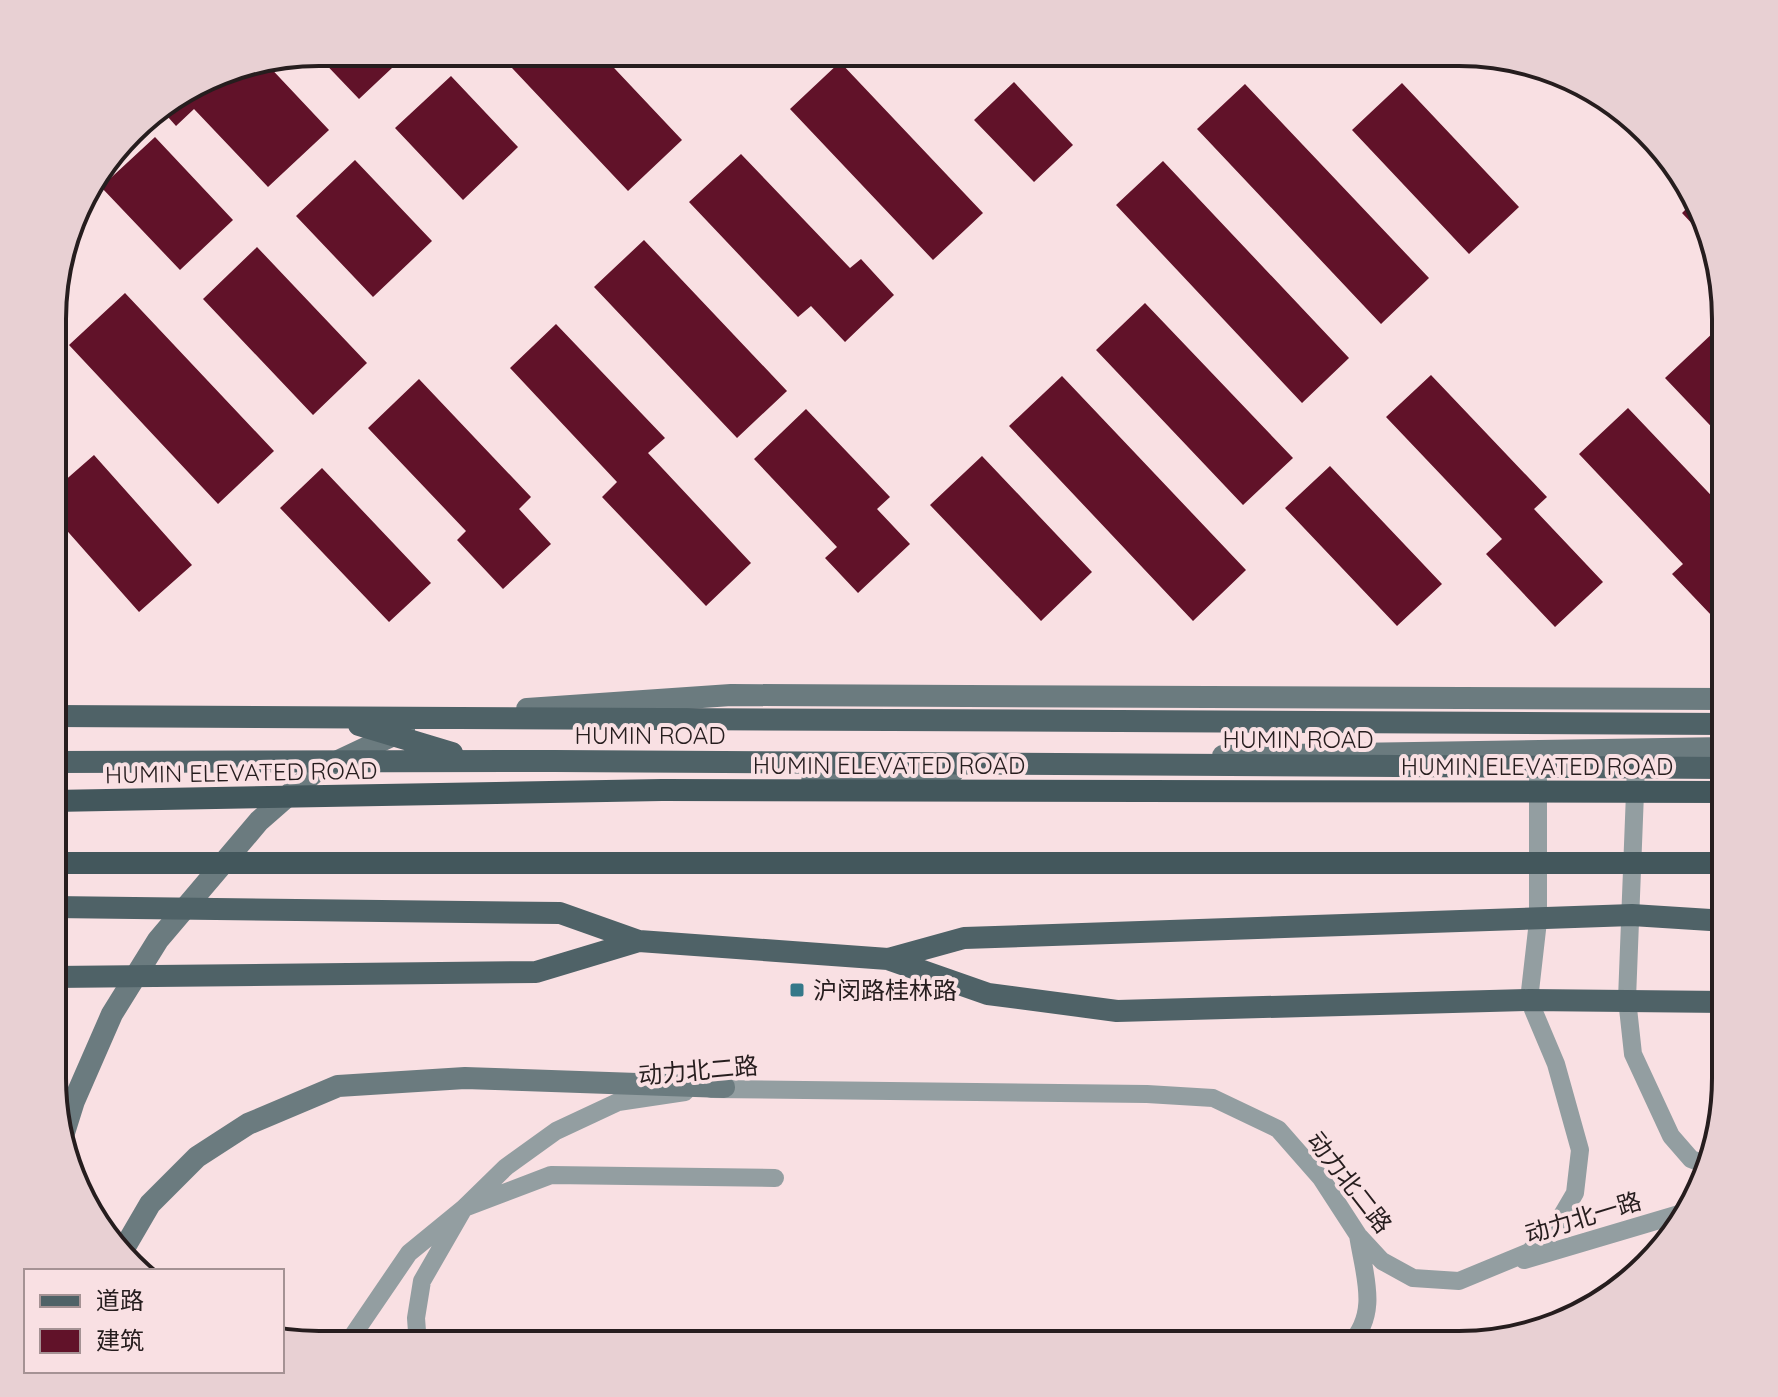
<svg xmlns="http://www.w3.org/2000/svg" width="1778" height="1397" font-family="Quicksand,'Noto Sans SC',sans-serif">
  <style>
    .building { fill: #611229 }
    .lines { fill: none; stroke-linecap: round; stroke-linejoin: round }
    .service { stroke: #939ea1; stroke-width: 18 }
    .secondary { stroke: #6b7b7f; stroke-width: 22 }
    .primary { stroke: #4f6267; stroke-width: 22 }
    .trunk { stroke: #43575c; stroke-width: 22 }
    .poi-dot { fill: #357889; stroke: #f9e0e3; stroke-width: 3 }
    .labels { text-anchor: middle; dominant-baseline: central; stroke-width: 8; stroke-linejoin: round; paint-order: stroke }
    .street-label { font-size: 24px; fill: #261d1e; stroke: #f9e0e3 }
    .poi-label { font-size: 24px; fill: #261d1e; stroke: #f9e0e3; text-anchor: start }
    .rim { fill: none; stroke: #261d1e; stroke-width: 4 }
  </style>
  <rect width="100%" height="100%" fill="#f9e0e3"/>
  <path class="building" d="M 319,52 L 409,52 L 359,99 L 315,53 Z
    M 497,52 L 599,52 L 682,140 L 628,191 Z
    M 264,61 L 329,130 L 268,187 L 194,109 L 176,126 L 160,108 L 232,67 L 235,70 L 241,65 Z
    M 840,62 L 983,213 L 933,260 L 790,109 Z
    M 451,76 L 518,147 L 463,200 L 395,128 Z
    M 1014,82 L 1073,145 L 1034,182 L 974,120 Z
    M 1402,83 L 1519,207 L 1469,254 L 1352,130 Z
    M 1245,84 L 1429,278 L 1381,324 L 1197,129 Z
    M 155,137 L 233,220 L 180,270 L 101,187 Z
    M 741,154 L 850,268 L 861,259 L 894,295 L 845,342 L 811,306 L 798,317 L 689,202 Z
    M 355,160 L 432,241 L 373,297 L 296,216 Z
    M 1163,161 L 1349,358 L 1302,403 L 1116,205 Z
    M 1694,201 L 1705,216 L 1711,244 L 1682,213 Z
    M 644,240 L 787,391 L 737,438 L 594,287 Z
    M 257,247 L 367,363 L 313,415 L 203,299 Z
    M 125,293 L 274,451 L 218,504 L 69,345 Z
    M 1145,303 L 1293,458 L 1243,505 L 1096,350 Z
    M 556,324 L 665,438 L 648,453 L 751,563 L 706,606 L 602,497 L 617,482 L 510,368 Z
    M 1715,331 L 1726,343 L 1726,442 L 1665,378 Z
    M 1431,375 L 1547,497 L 1534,509 L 1603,582 L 1555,627 L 1486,554 L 1502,539 L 1386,417 Z
    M 1062,376 L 1246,570 L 1193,621 L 1009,426 Z
    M 419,379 L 531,497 L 519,509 L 551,544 L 503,589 L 457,540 L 466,531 L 368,428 Z
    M 1628,408 L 1726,511 L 1726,523 L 1718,530 L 1726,539 L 1726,601 L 1711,615 L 1672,574 L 1683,564 L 1579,454 Z
    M 806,409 L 890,497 L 877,509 L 910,544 L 858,593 L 825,558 L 837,547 L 754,459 Z
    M 94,455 L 192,565 L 139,612 L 54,516 L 54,490 Z
    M 982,456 L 1092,572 L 1041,621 L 930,505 Z
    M 1330,466 L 1442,584 L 1397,626 L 1285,508 Z
    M 322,468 L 431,583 L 389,622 L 280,508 Z
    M 54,574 L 58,574 L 56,618 L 54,618 Z
    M 879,1333 L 935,1343 L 935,1345 L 877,1345 Z"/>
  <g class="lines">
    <path class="service" d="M 1636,767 L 1627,999 L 1633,1054 L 1671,1136 L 1691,1159 L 1709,1166
      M 711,1089 L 1147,1094 L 1213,1098 L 1278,1129 L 1321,1178 L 1358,1235 L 1382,1261 L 1413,1278 L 1459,1281 L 1529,1252 L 1555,1227 L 1575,1193 L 1580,1150 L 1556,1064 L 1529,1000 L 1538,921 L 1538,780
      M 1524,1260 L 1686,1212
      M 1545,1328 L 1575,1315
      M 347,1344 L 409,1253 L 464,1208 L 551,1175 L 775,1178
      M 418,1345 L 416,1318 L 422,1281 L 464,1208 L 506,1167 L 556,1131 L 618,1102 L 685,1092
      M 1349,1345 C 1380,1313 1364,1275 1358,1235"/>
    <path class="secondary" d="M 527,709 L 731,695 L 1726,699
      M 1223,756 L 1726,748
      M 812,781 L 953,772
      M 63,1136 L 74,1101 L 112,1014 L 158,940 L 259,821 L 315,772 L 404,730
      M 122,1252 L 150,1204 L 197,1157 L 248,1124 L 338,1086 L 465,1078 L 724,1087"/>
    <path class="primary" d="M 53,716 L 1726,724
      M 359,725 L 452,753
      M 53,762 L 555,761 L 1726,768
      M 53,907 L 560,913 L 639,941 L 888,959 L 988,994 L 1117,1011 L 1529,1000 L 1725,1002
      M 888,959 L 964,938 L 1632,915 L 1726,921
      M 53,977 L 536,972 L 639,941"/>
    <path class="trunk" d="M 53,801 L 662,790 L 1726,792
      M 53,863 L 1726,863"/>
  </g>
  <rect class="poi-dot" x="789" y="982" width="16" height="16" rx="4"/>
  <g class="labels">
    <g class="street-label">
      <text x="650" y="735">HUMIN ROAD</text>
      <text x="1298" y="739">HUMIN ROAD</text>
      <text x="889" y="765">HUMIN ELEVATED ROAD</text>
      <text x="1537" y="766">HUMIN ELEVATED ROAD</text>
      <text transform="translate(241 772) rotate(-1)">HUMIN ELEVATED ROAD</text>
      <text transform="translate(698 1070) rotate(-5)">动力北二路</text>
      <text transform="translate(1350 1182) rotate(52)">动力北二路</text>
      <text transform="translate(1583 1217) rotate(-17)">动力北一路</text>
    </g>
    <g class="poi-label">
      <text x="813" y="990">沪闵路桂林路</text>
    </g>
  </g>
  <path d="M0 0H1778V1397H0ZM319 66H1459A253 253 0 0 1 1712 319V1078A253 253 0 0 1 1459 1331H319A253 253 0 0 1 66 1078V319A253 253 0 0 1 319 66Z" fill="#e8d0d3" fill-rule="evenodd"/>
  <path class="rim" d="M319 66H1459A253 253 0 0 1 1712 319V1078A253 253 0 0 1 1459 1331H319A253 253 0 0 1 66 1078V319A253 253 0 0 1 319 66Z"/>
  <rect x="24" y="1269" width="260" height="104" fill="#f9e0e3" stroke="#a59294" stroke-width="2"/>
  <rect x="40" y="1295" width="40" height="12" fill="#4f6267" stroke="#a59294" stroke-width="2"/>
  <text x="96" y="1309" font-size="24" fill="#261d1e">道路</text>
  <rect x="40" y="1329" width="40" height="24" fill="#611229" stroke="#a59294" stroke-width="2"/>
  <text x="96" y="1349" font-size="24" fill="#261d1e">建筑</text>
</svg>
